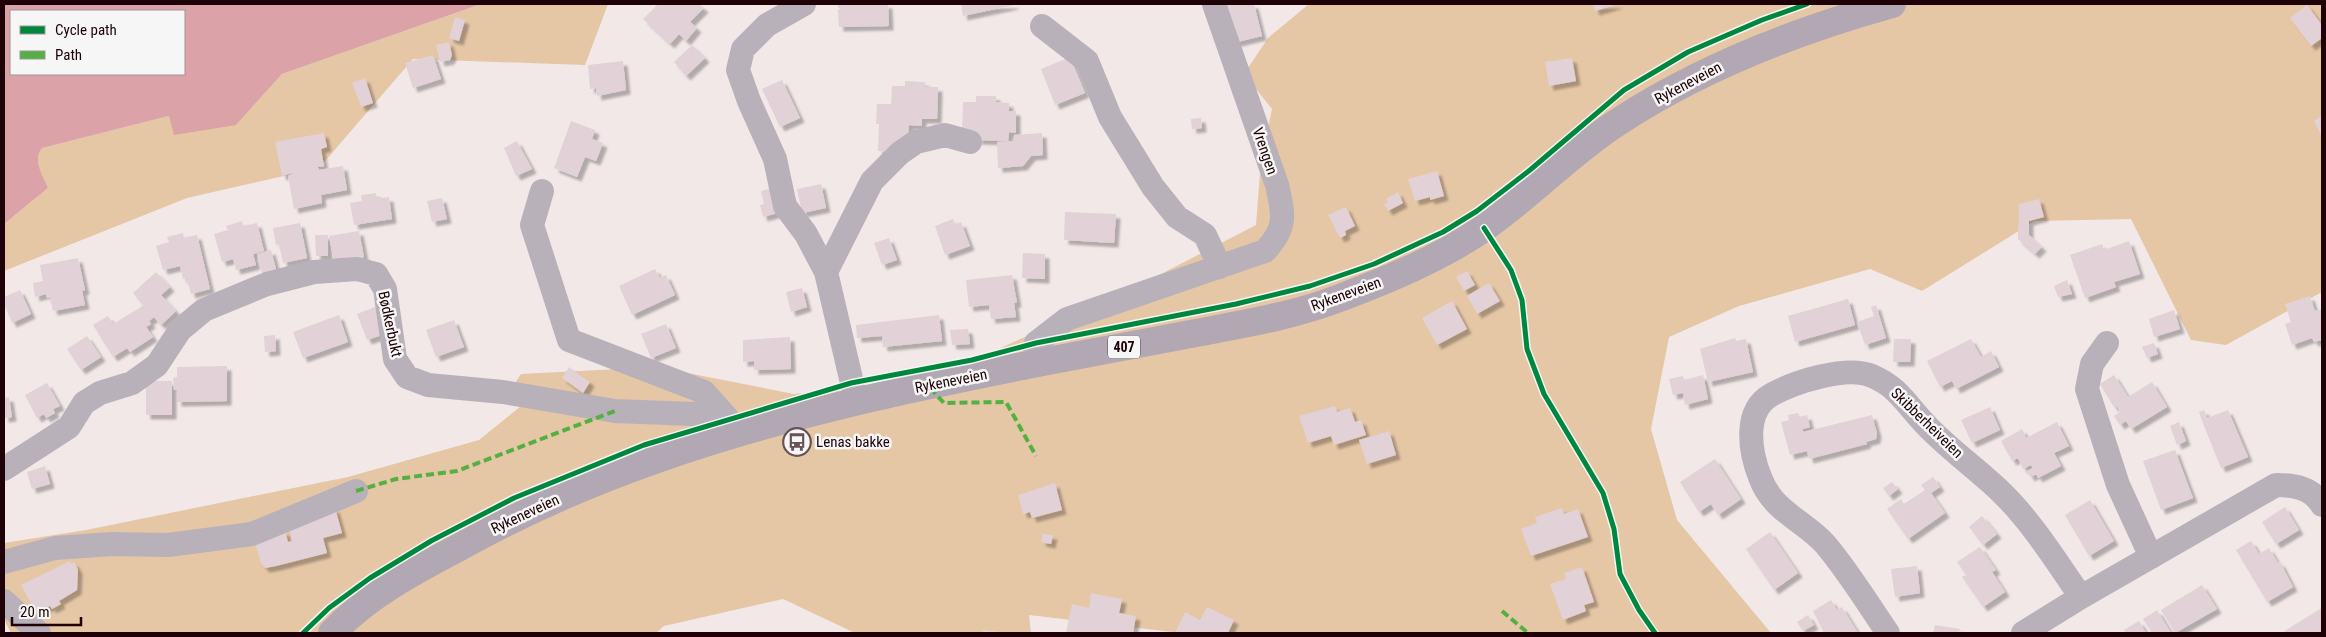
<svg xmlns="http://www.w3.org/2000/svg" width="2326" height="637" font-family="'Roboto Condensed',sans-serif">
  <style>
    .forest { fill: #e5c6a5 }
    .water { fill: #dba2a8; fill-rule: evenodd }
    .building { fill: #e2d1d6; filter: url(#shadow) }
    .lines { fill: none; stroke-linecap: round; stroke-linejoin: round }
    .minor { stroke: #b8b1ba; stroke-width: 24 }
    .primary { stroke: #b1a8b3; stroke-width: 28 }
    .quiet { stroke: #55b044; stroke-width: 4; stroke-dasharray: 8 4; stroke-linecap: butt }
    .cycleway-casing { stroke: #f6f6f6; stroke-width: 8 }
    .cycleway { stroke: #00873e; stroke-width: 5 }
    .labels { text-anchor: middle; dominant-baseline: central; stroke-width: 5; stroke-linejoin: round; paint-order: stroke }
    .shield { fill: #f6f6f6; stroke: #5f4b4f; stroke-width: 1 }
    .shield-label { font-size: 14px; font-weight: bold; fill: #1e0207 }
    .street-label { font-size: 15px; fill: #1e0207; stroke: #f6f6f6 }
    .poi-label { font-size: 15px; fill: #1e0207; stroke: #f6f6f6; text-anchor: start }
  </style>
  <defs>
    <filter id="shadow"><feDropShadow dx="4.5" dy="4.5" stdDeviation="1" flood-color="#0004"/></filter>
  </defs>
  <rect width="100%" height="100%" fill="#f2e8e8"/>
  <path class="forest" d="M 481,4 L 608,4 L 585,65 L 413,59 L 319,168 L 187,198 L 4,271 L 4,224 L 48,188 C 43,175 32,160 42,148 L 169,116 L 236,125 L 282,74 Z
    M 1309,4 L 2322,4 L 2322,292 L 2226,345 L 2191,340 L 2131,219 L 2035,221 L 1922,291 L 1870,269 L 1739,306 L 1669,337 L 1651,429 L 1677,520 L 1771,633 L 1181,633 L 1029,615 L 1031,633 L 855,633 L 783,599 L 664,626 L 656,633 L 11,633 L 4,619 L 4,543 L 86,530 L 348,477 L 479,440 L 526,402 L 511,389 L 521,374 L 657,367 L 794,394 L 930,384 L 1007,345 L 1134,288 L 1256,225 L 1261,161 L 1272,109 L 1244,74 L 1268,38 Z"/>
  <path class="water" d="M 4,4 L 481,4 L 282,74 L 236,125 L 174,135 L 169,116 L 42,148 C 32,160 43,175 48,188 L 4,224 ZM 11,11 L 184,11 L 184,74 L 11,74 Z"/>
  <path class="building" d="M 658,4 L 699,4 L 704,8 L 690,22 L 697,28 L 686,41 L 679,34 L 670,44 L 643,19 Z
    M 838,4 L 888,4 L 889,26 L 839,27 L 838,10 L 841,8 L 838,8 Z
    M 961,4 L 1014,4 L 1014,5 L 963,16 Z
    M 1223,4 L 1254,4 L 1262,36 L 1233,43 Z
    M 1593,4 L 1619,4 L 1595,11 Z
    M 2307,5 L 2322,25 L 2322,38 L 2311,46 L 2290,18 Z
    M 455,17 L 465,20 L 459,41 L 449,38 Z
    M 449,42 L 452,55 L 450,60 L 440,62 L 436,45 Z
    M 692,45 L 705,58 L 686,76 L 674,62 Z
    M 433,55 L 441,79 L 413,88 L 405,63 Z
    M 1070,57 L 1085,93 L 1055,105 L 1041,69 Z
    M 1572,58 L 1576,81 L 1549,86 L 1545,62 Z
    M 623,61 L 626,90 L 597,96 L 596,88 L 590,89 L 588,65 Z
    M 365,78 L 373,103 L 361,107 L 352,83 Z
    M 782,80 L 800,118 L 780,127 L 762,89 Z
    M 905,81 L 925,82 L 925,87 L 938,87 L 937,119 L 922,119 L 922,126 L 909,125 L 908,146 L 899,152 L 878,151 L 879,124 L 876,124 L 877,104 L 891,104 L 892,86 L 905,86 Z
    M 976,96 L 996,96 L 996,102 L 1009,103 L 1009,111 L 1016,111 L 1016,133 L 1009,132 L 1008,141 L 977,140 L 978,133 L 962,132 L 963,102 L 976,102 Z
    M 2322,116 L 2322,137 L 2314,121 Z
    M 1201,118 L 1202,128 L 1192,129 L 1191,119 Z
    M 571,121 L 595,130 L 592,139 L 603,143 L 596,161 L 585,157 L 577,177 L 554,168 Z
    M 324,133 L 327,147 L 321,149 L 324,166 L 318,167 L 319,170 L 343,166 L 347,190 L 321,195 L 322,203 L 294,209 L 288,176 L 293,173 L 282,176 L 275,142 Z
    M 1042,133 L 1043,155 L 1031,156 L 1023,166 L 998,168 L 997,142 L 1014,141 L 1014,135 Z
    M 517,141 L 532,169 L 516,176 L 504,148 Z
    M 1437,171 L 1444,196 L 1430,200 L 1430,197 L 1415,201 L 1408,179 Z
    M 821,184 L 826,208 L 802,213 L 797,189 Z
    M 773,188 L 781,212 L 763,217 L 760,205 L 764,204 L 761,191 Z
    M 1398,192 L 1403,203 L 1388,211 L 1384,204 L 1388,202 L 1386,199 Z
    M 376,193 L 377,199 L 389,197 L 392,219 L 354,225 L 350,203 L 362,201 L 361,195 Z
    M 442,198 L 447,219 L 432,222 L 427,201 Z
    M 2039,199 L 2044,217 L 2029,221 L 2029,235 L 2042,247 L 2035,254 L 2018,239 L 2019,204 Z
    M 1346,207 L 1355,226 L 1345,231 L 1346,235 L 1340,238 L 1328,215 Z
    M 1065,212 L 1116,214 L 1114,243 L 1064,240 Z
    M 953,219 L 955,225 L 961,222 L 970,246 L 945,255 L 935,226 Z
    M 242,221 L 243,226 L 257,223 L 264,251 L 253,254 L 256,265 L 236,270 L 233,259 L 222,262 L 214,234 L 228,230 L 226,226 Z
    M 300,223 L 307,258 L 283,263 L 279,244 L 276,245 L 273,228 Z
    M 359,231 L 364,257 L 334,262 L 329,236 Z
    M 183,233 L 184,238 L 197,235 L 210,289 L 191,294 L 187,279 L 183,279 L 180,266 L 163,270 L 156,246 L 169,242 L 167,237 Z
    M 315,235 L 328,235 L 328,256 L 316,256 Z
    M 889,238 L 897,260 L 882,265 L 874,243 Z
    M 2129,241 L 2140,274 L 2114,282 L 2116,287 L 2085,298 L 2070,255 L 2102,244 L 2104,250 Z
    M 271,250 L 277,273 L 263,277 L 257,254 Z
    M 1023,253 L 1045,254 L 1045,279 L 1022,278 Z
    M 78,258 L 85,290 L 82,291 L 85,305 L 53,311 L 50,297 L 47,298 L 46,294 L 35,297 L 33,283 L 43,281 L 40,265 Z
    M 655,269 L 660,278 L 666,275 L 675,295 L 632,315 L 619,286 Z
    M 1467,271 L 1475,285 L 1464,291 L 1456,277 Z
    M 156,272 L 170,287 L 161,295 L 176,311 L 161,325 L 154,317 L 149,321 L 151,324 L 146,327 L 153,337 L 130,352 L 127,348 L 113,357 L 93,325 L 108,316 L 113,324 L 141,307 L 143,305 L 133,293 Z
    M 1012,275 L 1017,303 L 1014,303 L 1016,317 L 991,319 L 989,305 L 969,307 L 966,280 Z
    M 2067,280 L 2072,294 L 2058,297 L 2054,286 Z
    M 1489,283 L 1500,301 L 1477,314 L 1467,296 Z
    M 802,288 L 807,307 L 791,312 L 786,292 Z
    M 20,290 L 31,314 L 12,323 L 4,304 L 4,297 Z
    M 2310,296 L 2315,311 L 2322,309 L 2322,340 L 2314,342 L 2312,338 L 2292,345 L 2285,324 L 2291,322 L 2285,304 Z
    M 1848,299 L 1855,325 L 1795,342 L 1788,316 Z
    M 1452,301 L 1467,329 L 1437,345 L 1422,318 Z
    M 1876,305 L 1886,338 L 1865,345 L 1857,322 L 1874,316 L 1871,307 Z
    M 375,307 L 385,334 L 367,340 L 357,314 Z
    M 2174,310 L 2180,329 L 2154,337 L 2149,319 Z
    M 339,315 L 348,342 L 303,358 L 293,332 Z
    M 939,315 L 942,341 L 883,347 L 882,336 L 857,338 L 856,325 Z
    M 454,320 L 464,347 L 436,357 L 426,330 Z
    M 666,324 L 676,348 L 651,358 L 641,334 Z
    M 968,329 L 970,344 L 952,345 L 950,330 Z
    M 275,335 L 276,351 L 265,352 L 264,336 Z
    M 87,336 L 101,357 L 81,370 L 67,349 Z
    M 790,337 L 791,369 L 754,370 L 754,361 L 743,362 L 743,340 Z
    M 1735,338 L 1736,341 L 1746,339 L 1753,372 L 1708,382 L 1700,349 Z
    M 1894,339 L 1911,339 L 1910,362 L 1893,362 Z
    M 1971,339 L 1981,357 L 1991,351 L 1999,367 L 1956,389 L 1952,381 L 1940,387 L 1927,361 Z
    M 2154,343 L 2158,354 L 2147,358 L 2142,347 Z
    M 227,366 L 227,401 L 177,402 L 177,390 L 174,390 L 173,378 L 177,377 L 177,367 Z
    M 569,367 L 590,382 L 583,393 L 562,378 Z
    M 1703,375 L 1708,399 L 1685,405 L 1683,393 L 1673,395 L 1669,379 L 1683,376 L 1684,380 Z
    M 2114,375 L 2128,397 L 2152,382 L 2167,407 L 2131,429 L 2126,421 L 2120,425 L 2114,416 L 2120,412 L 2117,406 L 2114,407 L 2100,384 Z
    M 146,381 L 172,381 L 172,415 L 146,415 Z
    M 47,383 L 60,406 L 53,409 L 55,413 L 46,418 L 44,414 L 37,418 L 25,395 Z
    M 9,397 L 12,417 L 4,418 L 4,398 Z
    M 1335,406 L 1337,412 L 1350,408 L 1355,422 L 1361,420 L 1366,435 L 1334,445 L 1331,436 L 1308,443 L 1299,416 Z
    M 1990,407 L 2000,430 L 1972,443 L 1961,420 Z
    M 2204,410 L 2207,418 L 2228,410 L 2248,457 L 2221,468 L 2202,421 L 2199,412 Z
    M 1798,413 L 1800,417 L 1807,415 L 1810,427 L 1803,429 L 1803,432 L 1872,415 L 1877,433 L 1876,439 L 1866,442 L 1867,444 L 1809,459 L 1807,451 L 1790,455 L 1781,422 L 1789,420 L 1788,415 Z
    M 2057,422 L 2069,446 L 2054,453 L 2061,466 L 2038,478 L 2036,474 L 2030,477 L 2027,471 L 2033,468 L 2031,465 L 2023,469 L 2018,458 L 2012,461 L 2001,441 L 2022,429 L 2026,438 Z
    M 2179,422 L 2186,441 L 2177,445 L 2170,426 Z
    M 1389,431 L 1396,455 L 1367,464 L 1359,440 Z
    M 2175,450 L 2193,498 L 2161,510 L 2143,461 Z
    M 1715,459 L 1741,499 L 1718,515 L 1711,504 L 1699,512 L 1680,482 Z
    M 45,466 L 50,484 L 32,489 L 27,472 Z
    M 1933,477 L 1940,487 L 1931,493 L 1945,513 L 1908,539 L 1887,509 L 1901,499 L 1904,504 L 1925,490 L 1921,485 Z
    M 1892,482 L 1898,489 L 1889,496 L 1883,488 Z
    M 1055,483 L 1062,510 L 1032,518 L 1030,512 L 1023,514 L 1018,495 Z
    M 2090,500 L 2114,541 L 2089,556 L 2065,515 Z
    M 2285,507 L 2299,530 L 2276,544 L 2262,522 Z
    M 335,508 L 342,533 L 323,538 L 327,553 L 276,566 L 265,568 L 261,563 L 256,546 L 258,538 L 285,531 L 288,542 L 292,541 L 289,528 L 315,521 L 313,514 Z
    M 1562,508 L 1564,514 L 1578,509 L 1588,537 L 1531,556 L 1521,529 L 1537,523 L 1535,517 Z
    M 1982,516 L 1997,534 L 1983,545 L 1969,527 Z
    M 1770,532 L 1798,573 L 1774,590 L 1746,549 Z
    M 1043,534 L 1053,535 L 1051,544 L 1041,542 Z
    M 2251,541 L 2259,554 L 2269,548 L 2278,563 L 2280,562 L 2293,587 L 2267,602 L 2236,550 Z
    M 1980,547 L 1996,570 L 1992,572 L 2005,592 L 1983,607 L 1962,577 L 1966,575 L 1957,562 Z
    M 70,561 L 71,564 L 74,562 L 78,570 L 77,590 L 59,601 L 61,604 L 52,609 L 50,606 L 36,613 L 21,585 Z
    M 1917,566 L 1920,593 L 1895,597 L 1891,569 Z
    M 1582,567 L 1594,602 L 1584,605 L 1586,611 L 1563,620 L 1550,584 L 1566,579 L 1564,573 Z
    M 2202,585 L 2217,609 L 2175,633 L 2161,610 Z
    M 1091,593 L 1122,599 L 1119,613 L 1136,616 L 1133,633 L 1066,633 L 1072,604 L 1089,608 Z
    M 1831,600 L 1837,610 L 1842,607 L 1858,633 L 1824,633 L 1813,611 Z
    M 1207,607 L 1234,620 L 1228,633 L 1175,633 L 1185,612 L 1200,620 Z
    M 2322,608 L 2322,633 L 2283,633 L 2286,630 Z
    M 2157,610 L 2171,633 L 2152,633 L 2143,619 Z
    M 1808,615 L 1814,625 L 1803,631 L 1797,622 Z
    M 2139,621 L 2146,633 L 2126,633 L 2124,630 Z
    M 1935,625 L 1960,629 L 1959,633 L 1933,633 Z
    M 983,630 L 1003,632 L 1003,633 L 983,633 Z"/>
  <g class="lines">
    <path class="minor" d="M 804,4 L 767,25 L 743,49 L 738,70 L 749,101 L 775,159 L 785,206 L 806,234 L 826,272
      M 1042,26 L 1087,61 L 1110,117 L 1153,187 L 1177,217 L 1205,235 L 1220,267
      M 542,191 L 532,225 L 569,340 L 704,392 L 729,420
      M 2107,343 L 2092,364 L 2087,389 L 2118,485 L 2151,557
      M 1034,364 L 1036,343 L 1067,319 L 1265,251 C 1287,228 1284,215 1277,185 L 1214,4
      M 856,400 L 826,272 L 872,181 L 900,153 L 916,142 L 945,135 L 970,142
      M 4,469 L 69,427 L 84,403 L 100,393 L 132,383 L 157,365 L 180,330 L 204,310 L 267,284 L 314,272 L 357,269 L 376,274 L 385,289 L 395,359 L 407,377 L 428,385 L 503,392 L 615,411 L 693,414 L 720,411
      M 4,562 L 55,548 L 112,544 L 168,545 L 252,534 L 356,491
      M 4,601 L 39,633
      M 1888,633 C 1868,604 1848,571 1825,544 C 1803,520 1772,511 1760,477 C 1750,452 1743,411 1771,395 C 1794,382 1847,365 1872,376 C 1899,387 1908,407 1927,426 C 1950,450 1977,469 2001,492 C 2032,522 2056,561 2081,597
      M 2023,633 L 2081,597 L 2276,485 C 2295,485 2312,488 2322,505"/>
    <path class="primary" d="M 332,633 C 372,590 430,563 482,535 C 658,441 858,398 1053,360 C 1101,351 1148,342 1196,333 C 1243,324 1292,316 1337,299 C 1387,280 1439,259 1484,228 C 1530,196 1570,153 1618,122 C 1702,67 1795,31 1892,4"/>
    <path class="quiet" d="M 930,388 L 944,403 L 1006,402 L 1036,456
      M 356,491 L 396,479 L 457,471 L 615,411
      M 1502,611 L 1528,633"/>
    <defs>
      <path id="cycleway" d="M 1484,228 L 1511,270 L 1522,300 L 1527,349 L 1544,394 L 1603,493 L 1614,529 L 1620,574 L 1639,610 L 1655,633
        M 303,633 L 329,608 L 370,578 L 431,541 L 514,498 L 644,445 L 851,383 L 972,360 L 1036,343 L 1236,304 L 1310,286 L 1374,264 L 1443,232 L 1477,211 L 1530,170 L 1624,90 L 1688,52 L 1762,20 L 1807,4"/>
    </defs>
    <use href="#cycleway" class="cycleway-casing"/>
    <use href="#cycleway" class="cycleway"/>
  </g>
  <defs>
    <symbol id="bus-ring" viewBox="-11 -11 22 22"><circle r="9.5" fill="#f6f6f6" stroke="#685256" stroke-width="1.5"/><path d="M-5-6H5V4H4V6H2V4H-2V6H-4V4H-5ZM-3.5-4V0h7V-4ZM-3.5 1.2v1.5H-2V1.2ZM2 1.2v1.5H3.5V1.2Z" fill="#685256"/></symbol>
  </defs>
  <g fill-rule="evenodd">
    <use href="#bus-ring" x="781" y="426" width="32" height="32"/>
  </g>
  <g class="labels">
    <rect class="shield" x="1108" y="335.5" width="32" height="23" rx="4"/>
    <g class="shield-label">
      <text x="1124" y="347">407</text>
    </g>
    <g class="street-label">
      <text transform="translate(1688 83) rotate(-28)">Rykeneveien</text>
      <text transform="translate(1265 151) rotate(71)">Vrengen</text>
      <text transform="translate(1346 294) rotate(-20)">Rykeneveien</text>
      <text transform="translate(390 324) rotate(78)">Bødkerbukt</text>
      <text transform="translate(951 381) rotate(-11)">Rykeneveien</text>
      <text transform="translate(1927 423) rotate(44)">Skibberheiveien</text>
      <text transform="translate(525 514) rotate(-25)">Rykeneveien</text>
    </g>
    <g class="poi-label">
      <text x="816" y="442">Lenas bakke</text>
    </g>
  </g>
  <rect width="2326" height="637" fill="none" stroke="#1e0207" stroke-width="10"/>
  <rect x="10" y="10" width="175" height="65" fill="#f6f6f6" stroke="#a09496"/>
  <rect x="20" y="26" width="25" height="8" fill="#00873e" stroke="#a09496"/>
  <text x="55" y="35" font-size="15" fill="#1e0207">Cycle path</text>
  <rect x="20" y="51" width="25" height="8" fill="#55b044" stroke="#a09496"/>
  <text x="55" y="60" font-size="15" fill="#1e0207">Path</text>
  <path d="M12 617v8h69v-8" fill="none" stroke="#1e0207" stroke-width="2.5"/>
  <text x="20" y="617" font-size="15" fill="#1e0207" stroke="#f6f6f6" stroke-width="4" paint-order="stroke">20 m</text>
</svg>
